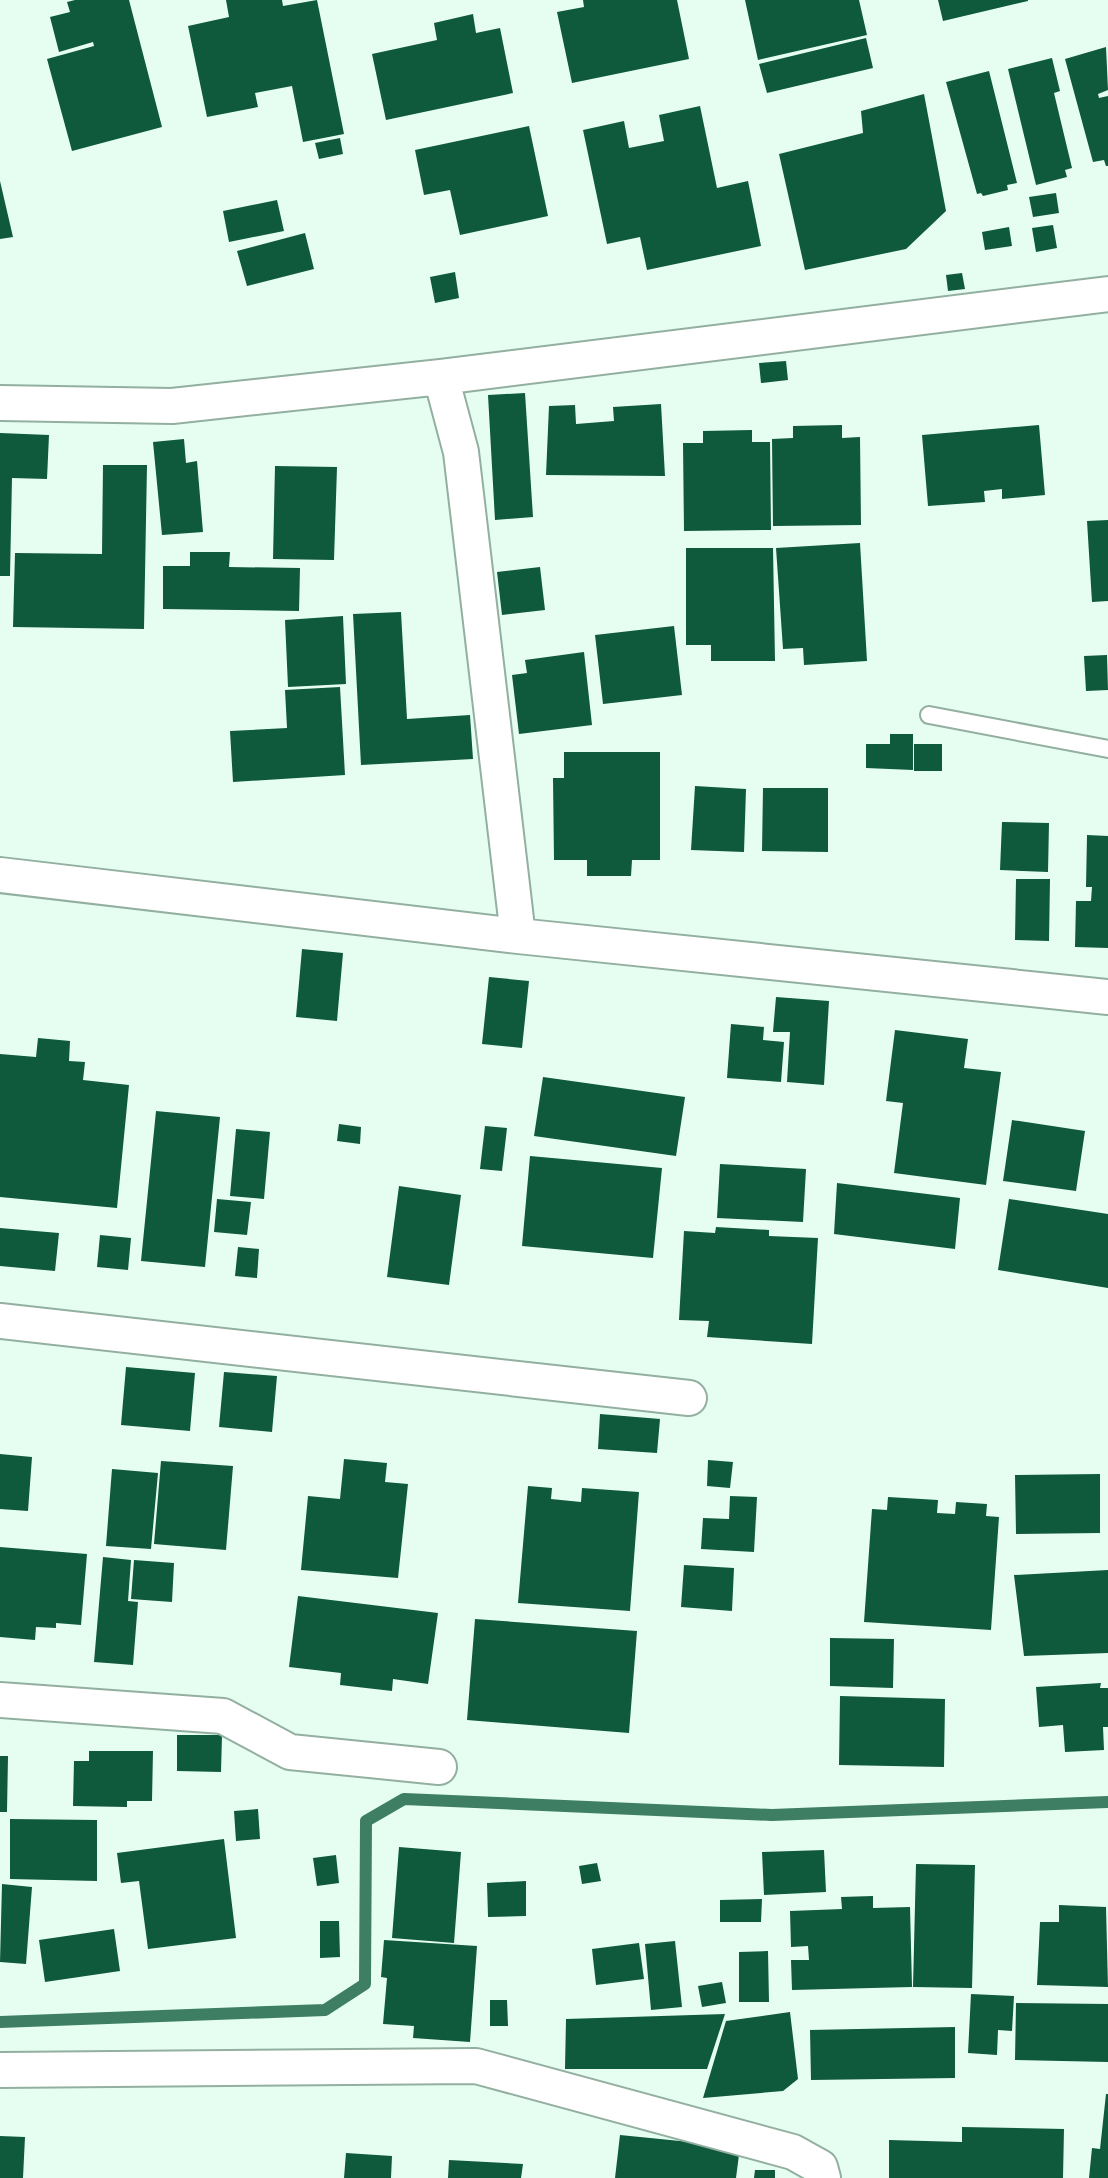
<svg xmlns="http://www.w3.org/2000/svg" width="1108" height="2178" font-family="'Alegreya Sans',sans-serif">
  <style>
    .lines { fill: none; stroke-linecap: round; stroke-linejoin: round }
    .stream { stroke: #3e7e62; stroke-width: 12 }
    .building { fill: #0f593d }
    .lane-casing { stroke: #92afa0; stroke-width: 20 }
    .street-casing { stroke: #92afa0; stroke-width: 38 }
    .lane { stroke: #fff; stroke-width: 16 }
    .street { stroke: #fff; stroke-width: 34 }
  </style>
  <rect width="100%" height="100%" fill="#e6fef1"/>
  <g class="lines">
    <path class="stream" d="M 0,2022 L 325,2010 L 365,1984 L 366,1821 L 404,1799 L 772,1815 L 1108,1802"/>
  </g>
  <path class="building" d="M 75,0 L 129,0 L 162,127 L 72,151 L 47,59 L 94,46 L 93,42 L 59,52 L 50,17 L 70,12 L 67,2 Z
    M 226,0 L 282,0 L 283,6 L 317,0 L 344,134 L 303,142 L 292,86 L 255,93 L 258,107 L 207,117 L 188,26 L 229,17 Z
    M 583,0 L 677,0 L 689,59 L 572,83 L 557,12 L 584,7 Z
    M 745,0 L 859,0 L 867,35 L 758,60 Z
    M 938,0 L 1028,0 L 1028,1 L 943,21 Z
    M 473,14 L 476,33 L 500,28 L 513,93 L 386,120 L 372,54 L 437,40 L 434,23 Z
    M 866,38 L 873,68 L 767,93 L 759,64 Z
    M 1106,47 L 1108,90 L 1098,94 L 1099,98 L 1108,96 L 1108,166 L 1106,166 L 1104,160 L 1093,162 L 1065,59 Z
    M 1052,58 L 1060,91 L 1054,93 L 1072,168 L 1065,170 L 1067,177 L 1036,185 L 1008,69 Z
    M 989,71 L 1017,183 L 1007,185 L 1008,190 L 983,196 L 981,193 L 977,194 L 946,82 Z
    M 924,94 L 946,211 L 906,249 L 805,270 L 779,154 L 863,133 L 861,111 Z
    M 700,106 L 717,188 L 748,181 L 761,246 L 647,270 L 640,237 L 607,244 L 583,130 L 624,121 L 629,148 L 664,141 L 659,115 Z
    M 529,126 L 548,216 L 460,235 L 450,190 L 424,195 L 415,150 Z
    M 340,138 L 343,154 L 319,159 L 315,143 Z
    M 0,181 L 13,237 L 0,239 Z
    M 1056,193 L 1059,213 L 1033,217 L 1029,197 Z
    M 277,200 L 284,231 L 229,242 L 223,211 Z
    M 1053,225 L 1057,248 L 1036,252 L 1032,228 Z
    M 1009,227 L 1012,246 L 985,250 L 982,232 Z
    M 305,233 L 314,269 L 247,286 L 237,251 Z
    M 455,272 L 459,298 L 435,303 L 430,277 Z
    M 962,273 L 965,289 L 948,291 L 946,275 Z
    M 786,361 L 788,380 L 761,383 L 759,363 Z
    M 525,393 L 533,517 L 495,520 L 488,395 Z
    M 661,404 L 665,476 L 546,475 L 549,406 L 575,405 L 576,424 L 614,421 L 613,407 Z
    M 842,425 L 842,438 L 860,437 L 861,525 L 773,526 L 772,439 L 793,438 L 793,426 Z
    M 1039,425 L 1045,495 L 1002,499 L 1002,489 L 984,491 L 985,502 L 928,506 L 922,435 Z
    M 752,430 L 752,442 L 770,442 L 771,530 L 684,531 L 683,443 L 703,443 L 703,431 Z
    M 0,433 L 49,435 L 47,479 L 12,478 L 10,576 L 0,576 Z
    M 184,439 L 186,463 L 197,461 L 203,532 L 162,535 L 153,442 Z
    M 103,465 L 147,465 L 144,629 L 13,627 L 15,553 L 102,554 Z
    M 275,466 L 337,467 L 334,560 L 273,559 Z
    M 1108,520 L 1108,601 L 1092,602 L 1087,521 Z
    M 860,543 L 867,661 L 804,665 L 803,648 L 783,649 L 776,548 Z
    M 686,548 L 773,548 L 775,661 L 711,661 L 711,645 L 686,645 Z
    M 190,552 L 230,552 L 229,567 L 300,568 L 299,611 L 163,609 L 163,566 L 190,566 Z
    M 540,567 L 545,610 L 502,615 L 497,572 Z
    M 401,612 L 407,719 L 470,715 L 473,759 L 361,765 L 353,614 Z
    M 343,616 L 346,684 L 288,687 L 285,620 Z
    M 674,626 L 682,695 L 603,704 L 595,635 Z
    M 584,652 L 592,725 L 519,734 L 512,675 L 527,673 L 525,660 Z
    M 1107,655 L 1108,690 L 1086,691 L 1084,656 Z
    M 340,687 L 345,775 L 233,782 L 230,731 L 287,728 L 285,690 Z
    M 890,734 L 913,734 L 913,770 L 866,768 L 866,744 L 890,744 Z
    M 914,744 L 942,744 L 942,771 L 914,771 Z
    M 564,752 L 660,752 L 660,860 L 632,860 L 631,876 L 587,876 L 587,860 L 554,860 L 553,778 L 564,778 Z
    M 695,786 L 746,789 L 744,852 L 691,850 Z
    M 763,788 L 828,788 L 828,852 L 762,851 Z
    M 1002,822 L 1049,823 L 1048,872 L 1000,870 Z
    M 1087,835 L 1108,836 L 1108,948 L 1075,947 L 1076,901 L 1091,901 L 1092,887 L 1086,887 Z
    M 1016,879 L 1050,879 L 1049,941 L 1015,940 Z
    M 302,949 L 343,953 L 337,1021 L 296,1017 Z
    M 489,977 L 529,981 L 522,1048 L 482,1044 Z
    M 776,997 L 829,1001 L 824,1085 L 787,1082 L 790,1032 L 773,1032 Z
    M 731,1024 L 764,1027 L 763,1040 L 784,1042 L 781,1082 L 727,1078 Z
    M 895,1030 L 968,1039 L 964,1068 L 1001,1072 L 986,1185 L 894,1173 L 903,1103 L 886,1101 Z
    M 38,1038 L 70,1041 L 69,1061 L 85,1062 L 83,1080 L 129,1085 L 117,1208 L 0,1197 L 0,1054 L 36,1057 Z
    M 543,1077 L 685,1097 L 676,1156 L 534,1136 Z
    M 156,1111 L 220,1117 L 205,1267 L 141,1261 Z
    M 1012,1120 L 1085,1131 L 1076,1191 L 1003,1181 Z
    M 339,1124 L 361,1127 L 360,1144 L 337,1141 Z
    M 485,1126 L 507,1128 L 502,1171 L 480,1169 Z
    M 236,1129 L 270,1132 L 264,1199 L 230,1196 Z
    M 530,1156 L 662,1168 L 653,1258 L 522,1246 Z
    M 720,1164 L 806,1169 L 803,1222 L 717,1218 Z
    M 837,1183 L 960,1198 L 955,1249 L 834,1234 Z
    M 399,1186 L 461,1195 L 449,1285 L 387,1277 Z
    M 217,1199 L 251,1202 L 247,1235 L 214,1232 Z
    M 1009,1199 L 1108,1214 L 1108,1288 L 998,1270 Z
    M 716,1227 L 769,1230 L 769,1236 L 818,1238 L 812,1344 L 707,1337 L 709,1321 L 679,1320 L 684,1231 L 715,1233 Z
    M 0,1228 L 59,1233 L 55,1271 L 0,1266 Z
    M 100,1235 L 131,1238 L 128,1270 L 97,1267 Z
    M 238,1247 L 259,1249 L 257,1278 L 235,1276 Z
    M 126,1367 L 195,1373 L 190,1431 L 121,1425 Z
    M 224,1372 L 277,1376 L 272,1432 L 219,1427 Z
    M 600,1414 L 660,1419 L 657,1453 L 598,1449 Z
    M 0,1454 L 32,1457 L 28,1511 L 0,1509 Z
    M 344,1459 L 387,1463 L 385,1482 L 408,1484 L 398,1578 L 301,1570 L 308,1496 L 340,1499 Z
    M 708,1460 L 733,1462 L 730,1488 L 707,1486 Z
    M 161,1461 L 233,1466 L 226,1550 L 154,1544 Z
    M 112,1469 L 158,1473 L 151,1549 L 106,1546 Z
    M 1100,1474 L 1100,1533 L 1016,1534 L 1015,1475 Z
    M 528,1486 L 552,1488 L 551,1499 L 581,1502 L 582,1488 L 639,1492 L 630,1611 L 518,1603 Z
    M 730,1496 L 757,1497 L 754,1552 L 701,1549 L 703,1518 L 729,1519 Z
    M 888,1497 L 938,1500 L 937,1513 L 955,1514 L 956,1502 L 987,1504 L 986,1516 L 999,1517 L 991,1630 L 864,1622 L 872,1509 L 887,1510 Z
    M 0,1547 L 87,1554 L 81,1625 L 56,1623 L 56,1628 L 36,1627 L 35,1640 L 0,1637 Z
    M 103,1557 L 131,1560 L 128,1601 L 138,1602 L 133,1665 L 94,1662 Z
    M 134,1560 L 174,1563 L 172,1602 L 131,1599 Z
    M 684,1565 L 734,1568 L 732,1611 L 681,1607 Z
    M 1108,1570 L 1108,1653 L 1024,1656 L 1014,1575 Z
    M 298,1596 L 438,1613 L 428,1684 L 393,1679 L 392,1691 L 340,1685 L 341,1673 L 289,1667 Z
    M 475,1619 L 637,1631 L 629,1733 L 467,1720 Z
    M 830,1638 L 894,1639 L 893,1688 L 830,1686 Z
    M 1101,1683 L 1100,1688 L 1108,1688 L 1108,1727 L 1103,1727 L 1104,1750 L 1065,1752 L 1063,1725 L 1039,1727 L 1036,1687 Z
    M 840,1696 L 945,1699 L 944,1767 L 839,1765 Z
    M 177,1735 L 222,1735 L 221,1772 L 177,1771 Z
    M 89,1751 L 153,1751 L 152,1801 L 127,1801 L 127,1807 L 73,1806 L 74,1761 L 89,1761 Z
    M 0,1756 L 8,1756 L 7,1812 L 0,1812 Z
    M 258,1809 L 260,1839 L 236,1841 L 234,1811 Z
    M 10,1819 L 97,1820 L 97,1881 L 10,1879 Z
    M 224,1839 L 236,1938 L 148,1949 L 139,1881 L 121,1883 L 117,1853 Z
    M 399,1847 L 461,1852 L 454,1943 L 392,1938 Z
    M 824,1850 L 826,1892 L 764,1895 L 762,1852 Z
    M 336,1855 L 339,1883 L 317,1886 L 313,1858 Z
    M 597,1863 L 601,1881 L 582,1884 L 579,1866 Z
    M 916,1864 L 975,1865 L 972,1988 L 913,1987 Z
    M 526,1881 L 526,1916 L 488,1917 L 487,1883 Z
    M 2,1884 L 32,1887 L 26,1964 L 0,1962 Z
    M 873,1896 L 873,1908 L 910,1907 L 912,1987 L 792,1990 L 791,1960 L 809,1960 L 808,1946 L 791,1947 L 790,1911 L 842,1909 L 841,1897 Z
    M 762,1899 L 761,1922 L 720,1922 L 720,1900 Z
    M 1059,1905 L 1106,1907 L 1108,1987 L 1037,1985 L 1040,1922 L 1059,1922 Z
    M 320,1921 L 339,1921 L 340,1957 L 320,1958 Z
    M 114,1929 L 120,1971 L 45,1982 L 39,1940 Z
    M 384,1940 L 477,1946 L 470,2042 L 413,2038 L 414,2026 L 383,2024 L 387,1978 L 381,1977 Z
    M 675,1941 L 682,2007 L 651,2010 L 645,1944 Z
    M 639,1943 L 644,1979 L 596,1985 L 592,1949 Z
    M 768,1951 L 769,2002 L 739,2002 L 739,1952 Z
    M 722,1982 L 726,2003 L 702,2007 L 698,1986 Z
    M 971,1994 L 1014,1996 L 1012,2031 L 998,2030 L 997,2055 L 968,2053 Z
    M 490,2000 L 507,2000 L 508,2026 L 490,2026 Z
    M 1016,2003 L 1108,2004 L 1108,2062 L 1015,2060 Z
    M 790,2012 L 798,2079 L 783,2091 L 703,2098 L 726,2021 Z
    M 725,2014 L 707,2069 L 565,2069 L 566,2019 Z
    M 955,2027 L 955,2078 L 811,2080 L 810,2030 Z
    M 1106,2094 L 1108,2094 L 1108,2178 L 1089,2178 L 1092,2148 L 1100,2149 Z
    M 962,2127 L 1064,2129 L 1063,2178 L 889,2178 L 889,2140 L 962,2142 Z
    M 620,2135 L 740,2147 L 736,2178 L 615,2178 Z
    M 0,2136 L 25,2137 L 23,2178 L 0,2178 Z
    M 346,2153 L 392,2156 L 391,2178 L 344,2178 Z
    M 449,2160 L 523,2164 L 521,2178 L 448,2178 Z
    M 755,2170 L 775,2170 L 775,2178 L 754,2178 Z"/>
  <g class="lines">
    <defs>
      <path id="lane" d="M 929,715 L 1108,749"/>
      <path id="street" d="M 441,377 L 461,452 L 518,936
        M 0,403 L 172,406 L 441,377 L 1108,294
        M 0,875 L 518,936 L 1108,997
        M 0,1321 L 689,1398
        M 0,1700 L 223,1716 L 290,1752 L 439,1767
        M 0,2070 L 476,2066 L 793,2152 L 820,2167 L 823,2178"/>
    </defs>
    <use href="#lane" class="lane-casing"/>
    <use href="#street" class="street-casing"/>
    <use href="#lane" class="lane"/>
    <use href="#street" class="street"/>
  </g>
</svg>
